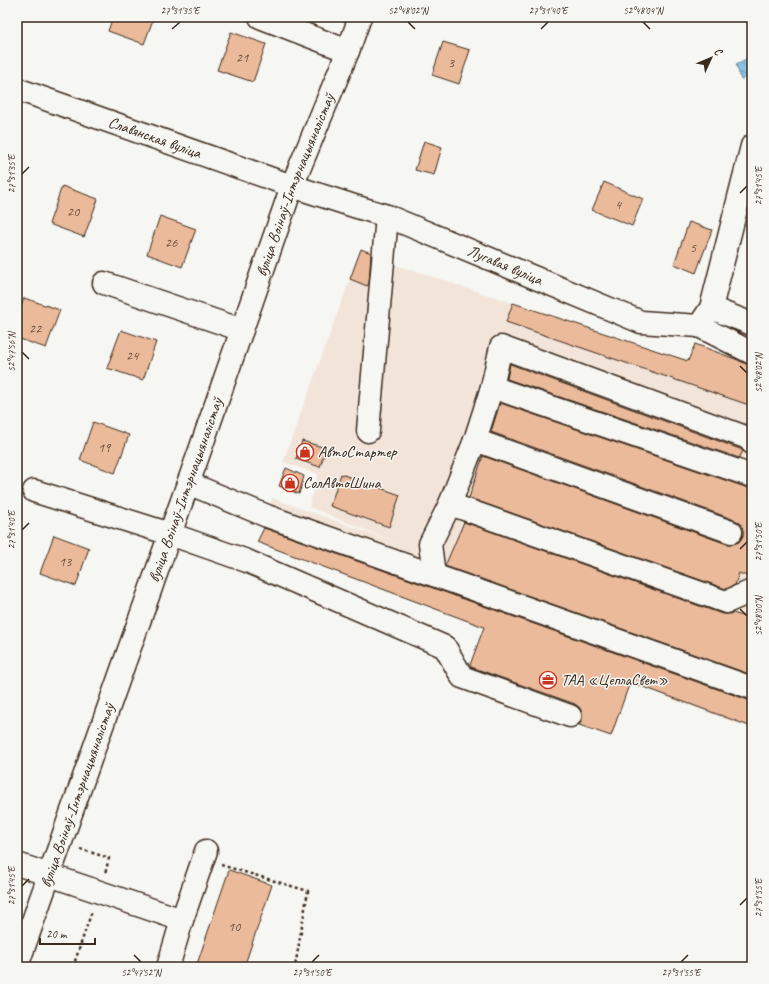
<svg xmlns="http://www.w3.org/2000/svg" width="769" height="984" font-family="Caveat,sans-serif">
  <style>
    .built { fill: #f2e4d8 }
    .water { fill: url(#water-waves); stroke: #6a8597 }
    .building { fill: #eaba9a; stroke: #3b2a1e }
    .lines { fill: none; stroke-linecap: round; stroke-linejoin: round }
    .minor-casing { stroke: #3b2a1e; stroke-width: 25 }
    .path { stroke: #3b2a1e; stroke-width: 2.5; stroke-dasharray: 3 3; stroke-linecap: butt }
    .minor { stroke: #f6f6f2; stroke-width: 22 }
    .ticks { fill: none; stroke: #3b2a1e; stroke-width: 1.5 }
    .labels { text-anchor: middle; dominant-baseline: central; stroke-width: 3; stroke-linejoin: round; paint-order: stroke }
    .number-label { font-size: 14px; fill: #674e3d }
    .street-label { font-size: 16px; fill: #3b2a1e; stroke: #f6f6f2 }
    .poi-label { font-size: 16px; fill: #3b2a1e; stroke: #f6f6f2; text-anchor: start }
    .neatline { fill: none; stroke: #3b2a1e; stroke-width: 1.5 }
    .ticks-label { font-size: 10px; text-anchor: middle; fill: #3b2a1e }
  </style>
  <defs>
    <pattern id="water-waves" width="16" height="10" patternUnits="userSpaceOnUse"><rect width="16" height="10" fill="#89c1e7"/><path d="M0 5q4-4 8 0t8 0" fill="none" stroke="#719dbb"/></pattern>
  </defs>
  <rect width="100%" height="100%" fill="#f6f6f2"/>
  <filter id="ink" filterUnits="userSpaceOnUse"><feTurbulence type="fractalNoise" baseFrequency=".025" numOctaves="2"/><feDisplacementMap in="SourceGraphic" scale="8" xChannelSelector="R" yChannelSelector="G"/><feConvolveMatrix kernelMatrix="1 2 1 2 8 2 1 2 1" color-interpolation-filters="sRGB"/></filter>
  <g filter="url(#ink)">
    <path class="built" d="M 378,256 L 384,261 L 513,303 L 687,361 L 695,344 L 752,365 L 752,729 L 257,542 L 266,524 L 272,498 L 403,545 L 309,507 L 318,474 L 283,462 L 350,279 L 368,285 Z"/>
    <path class="water" d="M 752,56 L 752,73 L 741,80 L 736,64 Z"/>
    <path class="building" d="M 113,17 L 154,17 L 144,44 L 108,31 Z
      M 231,32 L 266,44 L 253,82 L 217,70 Z
      M 443,42 L 470,50 L 459,84 L 432,75 Z
      M 424,141 L 442,147 L 434,175 L 415,170 Z
      M 604,182 L 643,199 L 632,226 L 592,210 Z
      M 62,186 L 98,199 L 84,237 L 49,224 Z
      M 160,216 L 196,229 L 182,267 L 147,254 Z
      M 689,222 L 712,230 L 696,273 L 674,264 Z
      M 361,249 L 371,253 L 369,283 L 367,286 L 350,279 Z
      M 24,298 L 60,310 L 46,348 L 17,338 L 17,318 Z
      M 513,303 L 688,361 L 695,344 L 738,360 L 746,364 L 752,365 L 752,406 L 506,322 Z
      M 121,330 L 156,342 L 143,380 L 107,368 Z
      M 510,364 L 740,449 L 743,451 L 739,458 L 507,379 Z
      M 500,403 L 748,488 L 752,488 L 752,578 L 739,573 L 735,585 L 726,589 L 469,498 L 483,456 L 727,544 L 733,544 L 739,542 L 743,536 L 743,530 L 741,524 L 735,520 L 491,432 Z
      M 93,422 L 129,435 L 115,473 L 80,460 Z
      M 302,441 L 326,448 L 320,467 L 296,459 Z
      M 286,468 L 304,476 L 299,494 L 279,486 Z
      M 341,474 L 400,495 L 389,527 L 330,506 Z
      M 464,522 L 722,614 L 730,614 L 733,613 L 752,619 L 752,675 L 445,566 Z
      M 264,528 L 748,700 L 752,700 L 752,727 L 630,682 L 611,736 L 579,725 L 582,720 L 582,713 L 580,708 L 575,704 L 471,667 L 470,665 L 484,627 L 257,542 Z
      M 54,535 L 89,548 L 76,586 L 40,573 Z
      M 229,870 L 272,885 L 244,967 L 196,967 Z"/>
    <g class="lines">
      <defs>
        <g id="minor">
          <path d="M 260,17 L 348,51"/>
          <path id="s1" d="M 17,89 L 292,186 L 354,206 L 387,216 L 641,322 L 699,326 L 711,308 L 752,146"/>
          <path d="M 104,283 L 242,330"/>
          <path d="M 711,308 L 752,324"/>
          <path d="M 699,326 L 752,353"/>
          <path d="M 492,387 L 752,476"/>
          <path d="M 368,431 L 387,216"/>
          <path d="M 475,440 L 731,532"/>
          <path d="M 188,483 L 267,516 L 752,688"/>
          <path d="M 34,491 L 170,534 L 247,561 L 445,647 L 462,677 L 570,716"/>
          <path d="M 450,504 L 726,602 L 752,591"/>
          <path d="M 434,575 L 430,544 L 450,504 L 475,440 L 492,387 L 501,347 L 748,438 L 752,443"/>
          <path d="M 17,864 L 182,920 L 168,967"/>
          <path d="M 182,920 L 206,851"/>
          <path id="s2" d="M 17,966 L 170,534 L 199,453 L 292,186 L 348,51 L 360,17"/>
        </g>
      </defs>
      <use href="#minor" class="minor-casing"/>
      <path class="path" d="M 80,849 L 109,858 L 105,874
        M 221,865 L 308,891 L 295,967
        M 73,967 L 92,911"/>
      <use href="#minor" class="minor"/>
    </g>
  </g>
  <path class="ticks" d="M 408,22 L 415,29M 643,22 L 650,29M 172,29 L 180,22M 541,29 L 548,22M 22,174 L 29,167M 740,193 L 747,186M 22,352 L 29,359M 740,366 L 747,373M 22,530 L 29,523M 740,549 L 747,542M 740,609 L 747,616M 22,886 L 29,879M 740,905 L 747,898M 134,955 L 141,962M 312,962 L 319,955M 681,962 L 688,955"/>
  <defs>
    <symbol id="shop-ring" viewBox="-11 -11 22 22"><circle r="9.5" fill="#f6f6f2" stroke="#c8321e" stroke-width="1.5"/><path d="M-5-2.5h2.3a2.7 3.5 0 0 1 5.4 0H5L5.5 6h-11ZM-1.5-2.5h3a1.5 2.3 0 0 0-3 0Z" fill="#c8321e"/></symbol>
    <symbol id="office-ring" viewBox="-11 -11 22 22"><circle r="9.5" fill="#f6f6f2" stroke="#c8321e" stroke-width="1.5"/><path d="M-6-3h4V-5.5h4V-3h4V5H-6ZM-1-4.5V-3h2v-1.5ZM-6 0V1H6V0Z" fill="#c8321e"/></symbol>
  </defs>
  <g fill-rule="evenodd">
    <use href="#shop-ring" x="295" y="442" width="20" height="20"/>
    <use href="#shop-ring" x="280" y="473" width="20" height="20"/>
    <use href="#office-ring" x="538" y="670" width="20" height="20"/>
  </g>
  <g class="labels">
    <g class="number-label">
      <text x="242" y="57">21</text>
      <text x="451" y="62">3</text>
      <text x="618" y="204">4</text>
      <text x="73" y="211">20</text>
      <text x="171" y="242">26</text>
      <text x="693" y="247">5</text>
      <text x="35" y="328">22</text>
      <text x="132" y="355">24</text>
      <text x="104" y="447">19</text>
      <text x="65" y="561">13</text>
      <text x="234" y="926">10</text>
    </g>
    <g class="street-label">
      <text stroke="none"><textPath href="#s1" startOffset="146">Славянская вуліца</textPath></text>
      <text stroke="none"><textPath href="#s2" startOffset="829">вуліца Воінаў-Інтэрнацыяналістаў</textPath></text>
      <text stroke="none"><textPath href="#s1" startOffset="519">Лугавая вуліца</textPath></text>
      <text stroke="none"><textPath href="#s2" startOffset="505">вуліца Воінаў-Інтэрнацыяналістаў</textPath></text>
      <text stroke="none"><textPath href="#s2" startOffset="181">вуліца Воінаў-Інтэрнацыяналістаў</textPath></text>
    </g>
    <g class="poi-label">
      <text x="318" y="452">АвтоСтартер</text>
      <text x="303" y="483">СолАвтоШина</text>
      <text x="561" y="680">ТАА «ЦеплаСвет»</text>
    </g>
  </g>
  <rect width="769" height="984" fill="none" stroke="#f6f6f2" stroke-width="44"/>
  <g transform="translate(711 58) rotate(46)" stroke="#f6f6f2" stroke-width="3" paint-order="stroke">
  <path d="M0-3L7 15L0 10L-7 15Z" fill="#3b2a1e"/>
  <text y="-6" font-size="11" font-weight="bold" text-anchor="middle" fill="#3b2a1e">С</text>
  </g>
  <path d="M40 938v6h55v-6" fill="none" stroke="#3b2a1e" stroke-width="2"/>
  <text x="46" y="938" font-size="12" fill="#3b2a1e" stroke="#f6f6f2" stroke-width="3" paint-order="stroke">20 m</text>
  <rect x="22" y="22" width="725" height="940" class="neatline"/>
  <g class="ticks-label">
    <text x="180" y="14">27°31'35"E</text>
    <text x="408" y="14">52°48'02"N</text>
    <text x="548" y="14">27°31'40"E</text>
    <text x="643" y="14">52°48'04"N</text>
    <text transform="translate(11 174) rotate(-90)" y="4">27°31'35"E</text>
    <text transform="translate(758 186) rotate(-90)" y="4">27°31'45"E</text>
    <text transform="translate(11 352) rotate(-90)" y="4">52°47'56"N</text>
    <text transform="translate(758 373) rotate(-90)" y="4">52°48'02"N</text>
    <text transform="translate(11 530) rotate(-90)" y="4">27°31'40"E</text>
    <text transform="translate(758 542) rotate(-90)" y="4">27°31'50"E</text>
    <text transform="translate(758 616) rotate(-90)" y="4">52°48'00"N</text>
    <text transform="translate(11 886) rotate(-90)" y="4">27°31'45"E</text>
    <text transform="translate(758 898) rotate(-90)" y="4">27°31'55"E</text>
    <text x="141" y="976">52°47'52"N</text>
    <text x="312" y="976">27°31'50"E</text>
    <text x="681" y="976">27°31'55"E</text>
  </g>
</svg>
